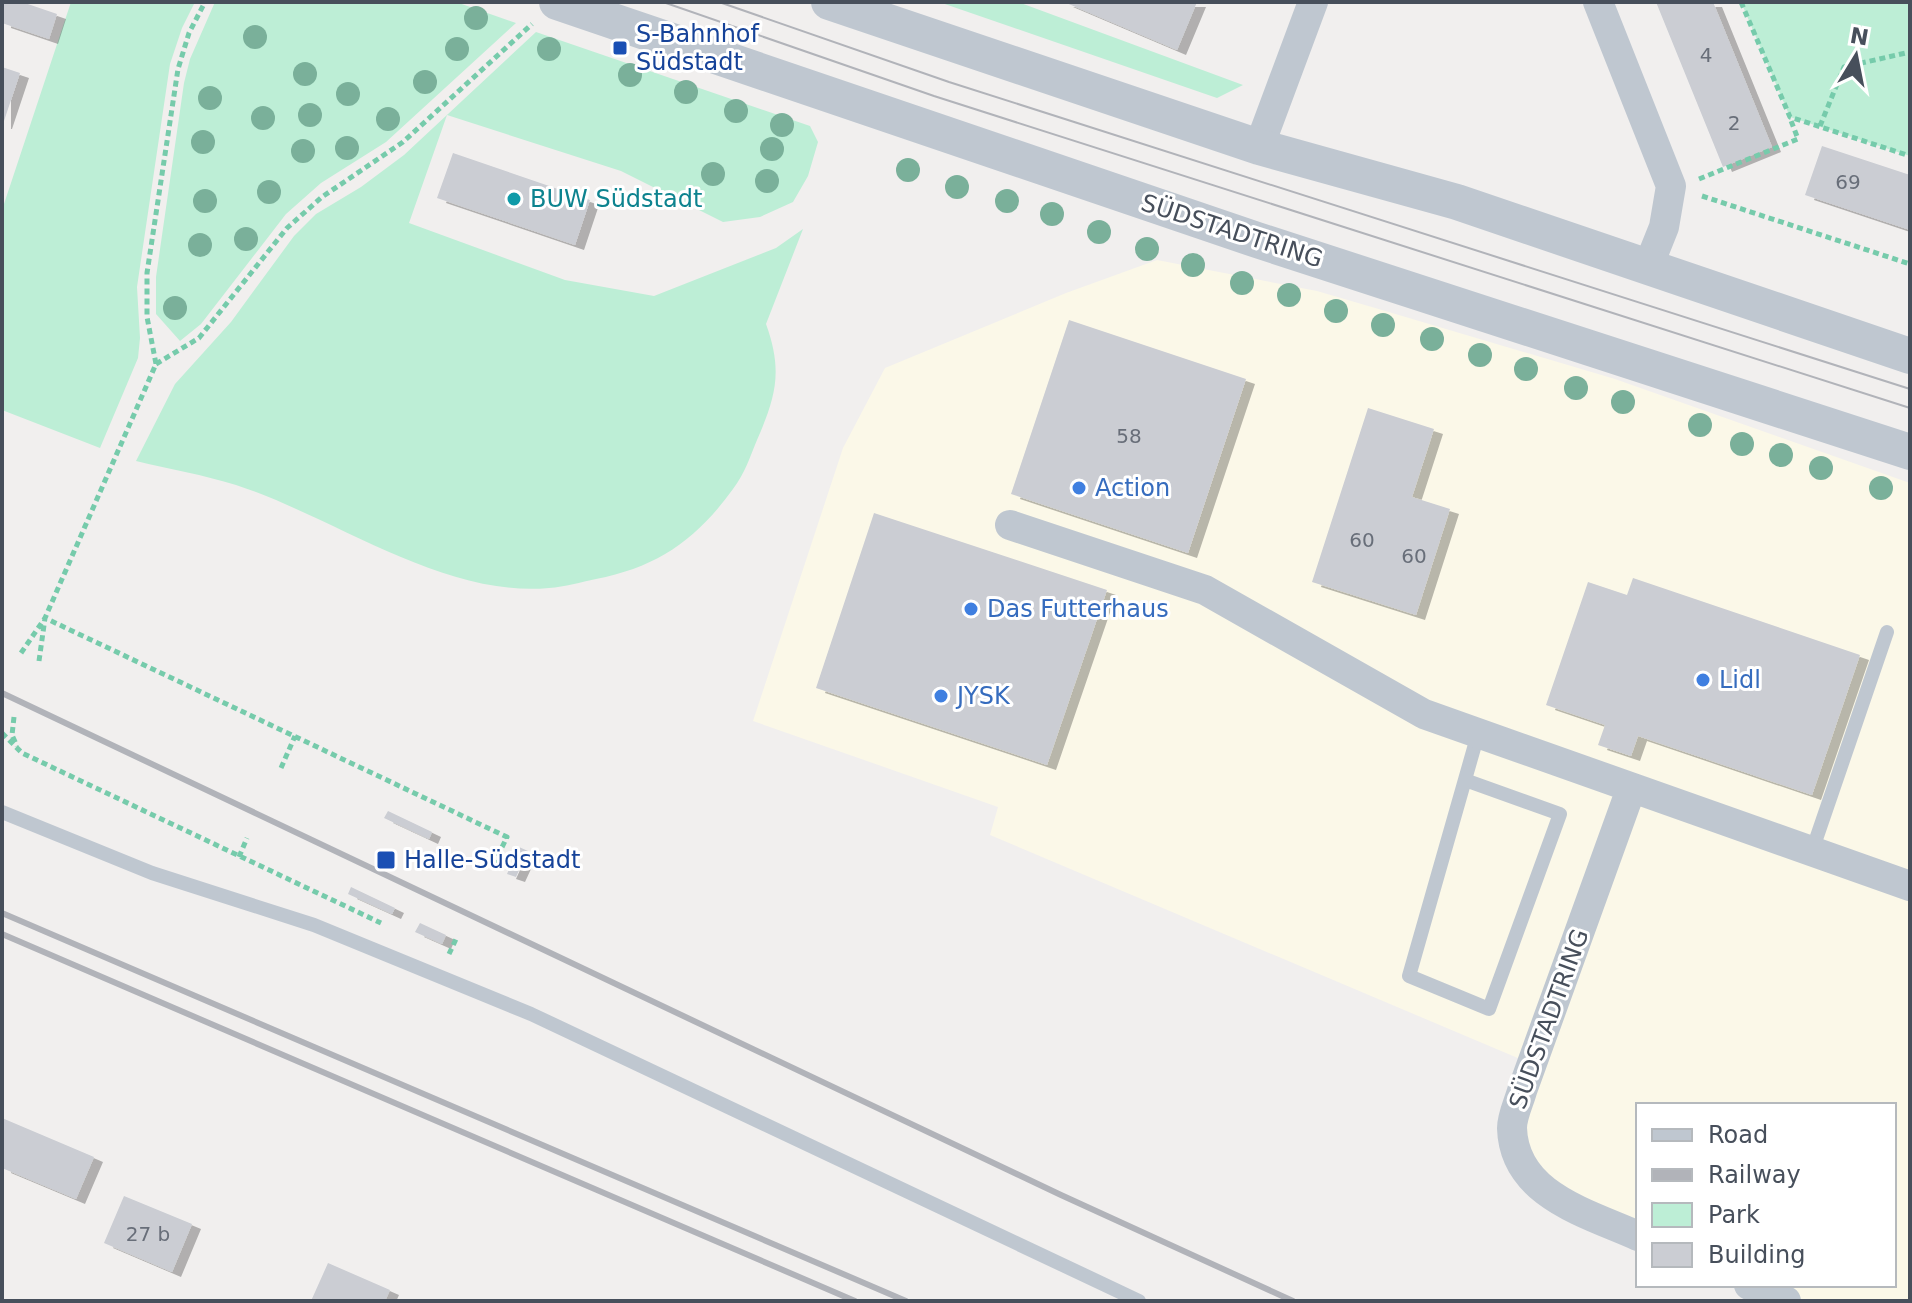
<svg xmlns="http://www.w3.org/2000/svg" width="1912" height="1303" font-family="'DejaVu Sans',sans-serif">
  <style>
    .commercial { fill: #fbf8e8 }
    .green { fill: #bdeed6 }
    .building { fill: #cbcdd3; filter: url(#shadow) }
    .lines { fill: none; stroke-linecap: round; stroke-linejoin: round }
    .path { stroke: #76cbab; stroke-width: 5; stroke-dasharray: 6 4; stroke-linecap: butt }
    .service { stroke: #bfc7d0; stroke-width: 14 }
    .minor { stroke: #bfc7d0; stroke-width: 30 }
    .tertiary { stroke: #bfc7d0; stroke-width: 36 }
    .tram { stroke: #b1b3b9; stroke-width: 2 }
    .rail { stroke: #b1b3b9; stroke-width: 6 }
    .tree { fill: #7ab09a }
    .transit-dot { fill: #1a4fb4; stroke: #fff; stroke-width: 3 }
    .culture-dot { fill: #0f9aa8; stroke: #fff; stroke-width: 3 }
    .shop-dot { fill: #3f7fe0; stroke: #fff; stroke-width: 3 }
    .labels { text-anchor: middle; dominant-baseline: central; stroke-width: 6; stroke-linejoin: round; paint-order: stroke }
    .number-label { font-size: 20px; fill: #686e79 }
    .transit-label { font-size: 24px; fill: #164399; stroke: #fff; text-anchor: start }
    .culture-label { font-size: 24px; fill: #0d838f; stroke: #fff; text-anchor: start }
    .street-label { font-size: 24px; fill: #474f5b; stroke: #fff }
    .shop-label { font-size: 24px; fill: #366cbe; stroke: #fff; text-anchor: start }
  </style>
  <defs>
    <filter id="shadow"><feDropShadow dx="9" dy="5" stdDeviation="0" flood-color="#0004"/></filter>
  </defs>
  <rect width="100%" height="100%" fill="#f1efee"/>
  <path class="commercial" d="M 1157,260 L 1317,291 L 1382,310 L 1615,379 L 1910,483 L 1910,1301 L 1786,1301 L 1749,1285 L 1894,1285 L 1894,1105 L 1638,1105 L 1638,1236 L 1521,1166 L 1532,1064 L 990,835 L 998,807 L 753,721 L 843,448 L 885,368 L 1066,293 Z"/>
  <path class="green" d="M 71,2 L 195,2 L 182,28 L 170,64 L 137,287 L 140,338 L 138,358 L 100,448 L 2,410 L 2,210 Z
    M 215,2 L 456,2 L 516,23 L 386,142 L 321,183 L 286,214 L 201,324 L 180,341 L 156,314 L 156,277 L 184,83 L 190,59 Z
    M 939,2 L 1018,2 L 1243,85 L 1217,98 Z
    M 1741,2 L 1910,2 L 1910,156 L 1790,117 Z
    M 536,32 L 810,126 L 818,142 L 808,176 L 793,202 L 760,217 L 723,222 L 621,171 L 447,115 L 409,223 L 565,280 L 654,296 L 776,248 L 803,229 L 766,324 C 783,371 776,396 757,440 C 750,457 745,473 733,489 C 697,539 658,567 596,579 C 581,582 565,587 549,588 C 444,598 334,517 236,485 C 204,475 169,469 136,461 L 175,384 L 231,322 L 294,236 L 316,214 L 361,187 L 404,155 Z"/>
  <path class="building" d="M 2,2 L 22,2 L 57,14 L 49,39 L 2,23 Z
    M 1064,2 L 1197,2 L 1177,50 Z
    M 1656,2 L 1713,2 L 1772,147 L 1723,167 Z
    M 2,67 L 20,73 L 3,124 L 2,124 Z
    M 1822,146 L 1910,175 L 1910,230 L 1805,195 Z
    M 453,153 L 590,200 L 575,245 L 437,198 Z
    M 1069,320 L 1246,379 L 1188,553 L 1011,494 Z
    M 1368,408 L 1434,429 L 1412,497 L 1450,509 L 1416,615 L 1312,582 Z
    M 874,513 L 1107,590 L 1047,765 L 816,688 Z
    M 1633,578 L 1860,655 L 1812,795 L 1638,736 L 1631,756 L 1598,745 L 1605,725 L 1546,705 L 1588,582 L 1627,595 Z
    M 388,811 L 432,832 L 429,839 L 384,818 Z
    M 519,847 L 528,851 L 516,877 L 507,874 Z
    M 351,887 L 395,908 L 392,914 L 348,894 Z
    M 420,923 L 446,935 L 442,944 L 415,932 Z
    M 2,1118 L 94,1157 L 76,1199 L 2,1168 Z
    M 124,1196 L 192,1224 L 172,1272 L 104,1243 Z
    M 328,1263 L 390,1290 L 385,1301 L 311,1301 Z"/>
  <g class="lines">
    <path class="path" d="M 1741,2 L 1790,117 L 1910,156
      M 1820,126 L 1844,67 L 1910,52
      M 1699,179 L 1798,139 L 1790,118
      M 1702,196 L 1910,264
      M 156,364 L 199,338 L 287,228 L 322,197 L 403,142 L 532,24
      M 21,653 L 45,618 L 156,364 L 147,317 L 147,273 L 178,69 L 189,33 L 205,2
      M 39,661 L 45,618 L 507,837 L 492,868
      M 14,717 L 12,735 L 17,746
      M 2,733 L 22,753 L 381,923
      M 281,768 L 295,736
      M 239,857 L 247,838
      M 449,954 L 457,937"/>
    <path class="service" d="M 1465,780 L 1560,814 L 1489,1009 L 1409,976 L 1478,734
      M 2,812 L 152,873 L 314,925 L 531,1014 L 1139,1301
      M 1812,851 L 1887,632"/>
    <path class="minor" d="M 1598,2 L 1671,186 L 1664,227 L 1648,267
      M 1259,147 L 1313,2
      M 1010,525 L 1205,590 L 1424,714 L 1910,886
      M 1631,789 L 1522,1091 C 1519,1102 1512,1116 1512,1128 C 1514,1195 1587,1213 1638,1236
      M 1749,1285 L 1786,1301"/>
    <path class="tertiary" d="M 557,2 L 1257,240 L 1910,452
      M 829,2 L 1259,147 L 1457,202 L 1910,356"/>
    <path class="tram" d="M 663,2 L 934,96 L 1910,408
      M 719,2 L 949,82 L 1910,389"/>
    <path class="rail" d="M 2,693 L 1061,1195 L 1293,1301
      M 2,913 L 906,1301
      M 2,934 L 855,1301"/>
  </g>
  <g class="tree">
    <circle cx="476" cy="18" r="12"/>
    <circle cx="255" cy="37" r="12"/>
    <circle cx="457" cy="49" r="12"/>
    <circle cx="549" cy="49" r="12"/>
    <circle cx="305" cy="74" r="12"/>
    <circle cx="630" cy="75" r="12"/>
    <circle cx="425" cy="82" r="12"/>
    <circle cx="686" cy="92" r="12"/>
    <circle cx="348" cy="94" r="12"/>
    <circle cx="210" cy="98" r="12"/>
    <circle cx="736" cy="111" r="12"/>
    <circle cx="310" cy="115" r="12"/>
    <circle cx="263" cy="118" r="12"/>
    <circle cx="388" cy="119" r="12"/>
    <circle cx="782" cy="125" r="12"/>
    <circle cx="203" cy="142" r="12"/>
    <circle cx="347" cy="148" r="12"/>
    <circle cx="772" cy="149" r="12"/>
    <circle cx="303" cy="151" r="12"/>
    <circle cx="908" cy="170" r="12"/>
    <circle cx="713" cy="174" r="12"/>
    <circle cx="767" cy="181" r="12"/>
    <circle cx="957" cy="187" r="12"/>
    <circle cx="269" cy="192" r="12"/>
    <circle cx="205" cy="201" r="12"/>
    <circle cx="1007" cy="201" r="12"/>
    <circle cx="1052" cy="214" r="12"/>
    <circle cx="1099" cy="232" r="12"/>
    <circle cx="246" cy="239" r="12"/>
    <circle cx="200" cy="245" r="12"/>
    <circle cx="1147" cy="249" r="12"/>
    <circle cx="1193" cy="265" r="12"/>
    <circle cx="1242" cy="283" r="12"/>
    <circle cx="1289" cy="295" r="12"/>
    <circle cx="175" cy="308" r="12"/>
    <circle cx="1336" cy="311" r="12"/>
    <circle cx="1383" cy="325" r="12"/>
    <circle cx="1432" cy="339" r="12"/>
    <circle cx="1480" cy="355" r="12"/>
    <circle cx="1526" cy="369" r="12"/>
    <circle cx="1576" cy="388" r="12"/>
    <circle cx="1623" cy="402" r="12"/>
    <circle cx="1700" cy="425" r="12"/>
    <circle cx="1742" cy="444" r="12"/>
    <circle cx="1781" cy="455" r="12"/>
    <circle cx="1821" cy="468" r="12"/>
    <circle cx="1881" cy="488" r="12"/>
  </g>
  <g class="transit-dot">
    <rect x="612" y="40" width="16" height="16" rx="4"/>
    <rect x="376" y="850" width="20" height="20" rx="4"/>
  </g>
  <circle class="culture-dot" cx="514" cy="199" r="8"/>
  <g class="shop-dot">
    <circle cx="1079" cy="488" r="8"/>
    <circle cx="971" cy="609" r="8"/>
    <circle cx="1703" cy="680" r="8"/>
    <circle cx="941" cy="696" r="8"/>
  </g>
  <g class="labels">
    <g class="number-label">
      <text x="1706" y="55">4</text>
      <text x="1734" y="123">2</text>
      <text x="1848" y="182">69</text>
      <text x="1129" y="436">58</text>
      <text x="1362" y="540">60</text>
      <text x="1414" y="556">60</text>
      <text x="148" y="1234">27 b</text>
    </g>
    <g class="transit-label">
      <text x="636" y="34">S-Bahnhof<tspan x="636" dy="28">Südstadt</tspan></text>
      <text x="404" y="860">Halle-Südstadt</text>
    </g>
    <g class="culture-label">
      <text x="530" y="199">BUW Südstadt</text>
    </g>
    <g class="street-label">
      <text transform="translate(1232 231) rotate(18)">SÜDSTADTRING</text>
      <text transform="translate(1549 1019) rotate(-70)">SÜDSTADTRING</text>
    </g>
    <g class="shop-label">
      <text x="1095" y="488">Action</text>
      <text x="987" y="609">Das Futterhaus</text>
      <text x="1719" y="680">Lidl</text>
      <text x="957" y="696">JYSK</text>
    </g>
  </g>
  <rect width="1912" height="1303" fill="none" stroke="#474f5b" stroke-width="8"/>
  <rect x="1636" y="1103" width="260" height="184" fill="#ffffff" stroke="#b5b9bd" stroke-width="2"/>
  <rect x="1652" y="1129" width="40" height="12" fill="#bfc7d0" stroke="#b5b9bd" stroke-width="2"/>
  <text x="1708" y="1143" font-size="24" fill="#474f5b">Road</text>
  <rect x="1652" y="1169" width="40" height="12" fill="#b1b3b9" stroke="#b5b9bd" stroke-width="2"/>
  <text x="1708" y="1183" font-size="24" fill="#474f5b">Railway</text>
  <rect x="1652" y="1203" width="40" height="24" fill="#bdeed6" stroke="#b5b9bd" stroke-width="2"/>
  <text x="1708" y="1223" font-size="24" fill="#474f5b">Park</text>
  <rect x="1652" y="1243" width="40" height="24" fill="#cbcdd3" stroke="#b5b9bd" stroke-width="2"/>
  <text x="1708" y="1263" font-size="24" fill="#474f5b">Building</text>
  <g transform="translate(1856 56) rotate(10)" stroke="#ffffff" stroke-width="6" paint-order="stroke">
  <path d="M0-6L14 30L0 20L-14 30Z" fill="#474f5b"/>
  <text y="-12" font-size="22" font-weight="bold" text-anchor="middle" fill="#474f5b">N</text>
  </g>
</svg>
